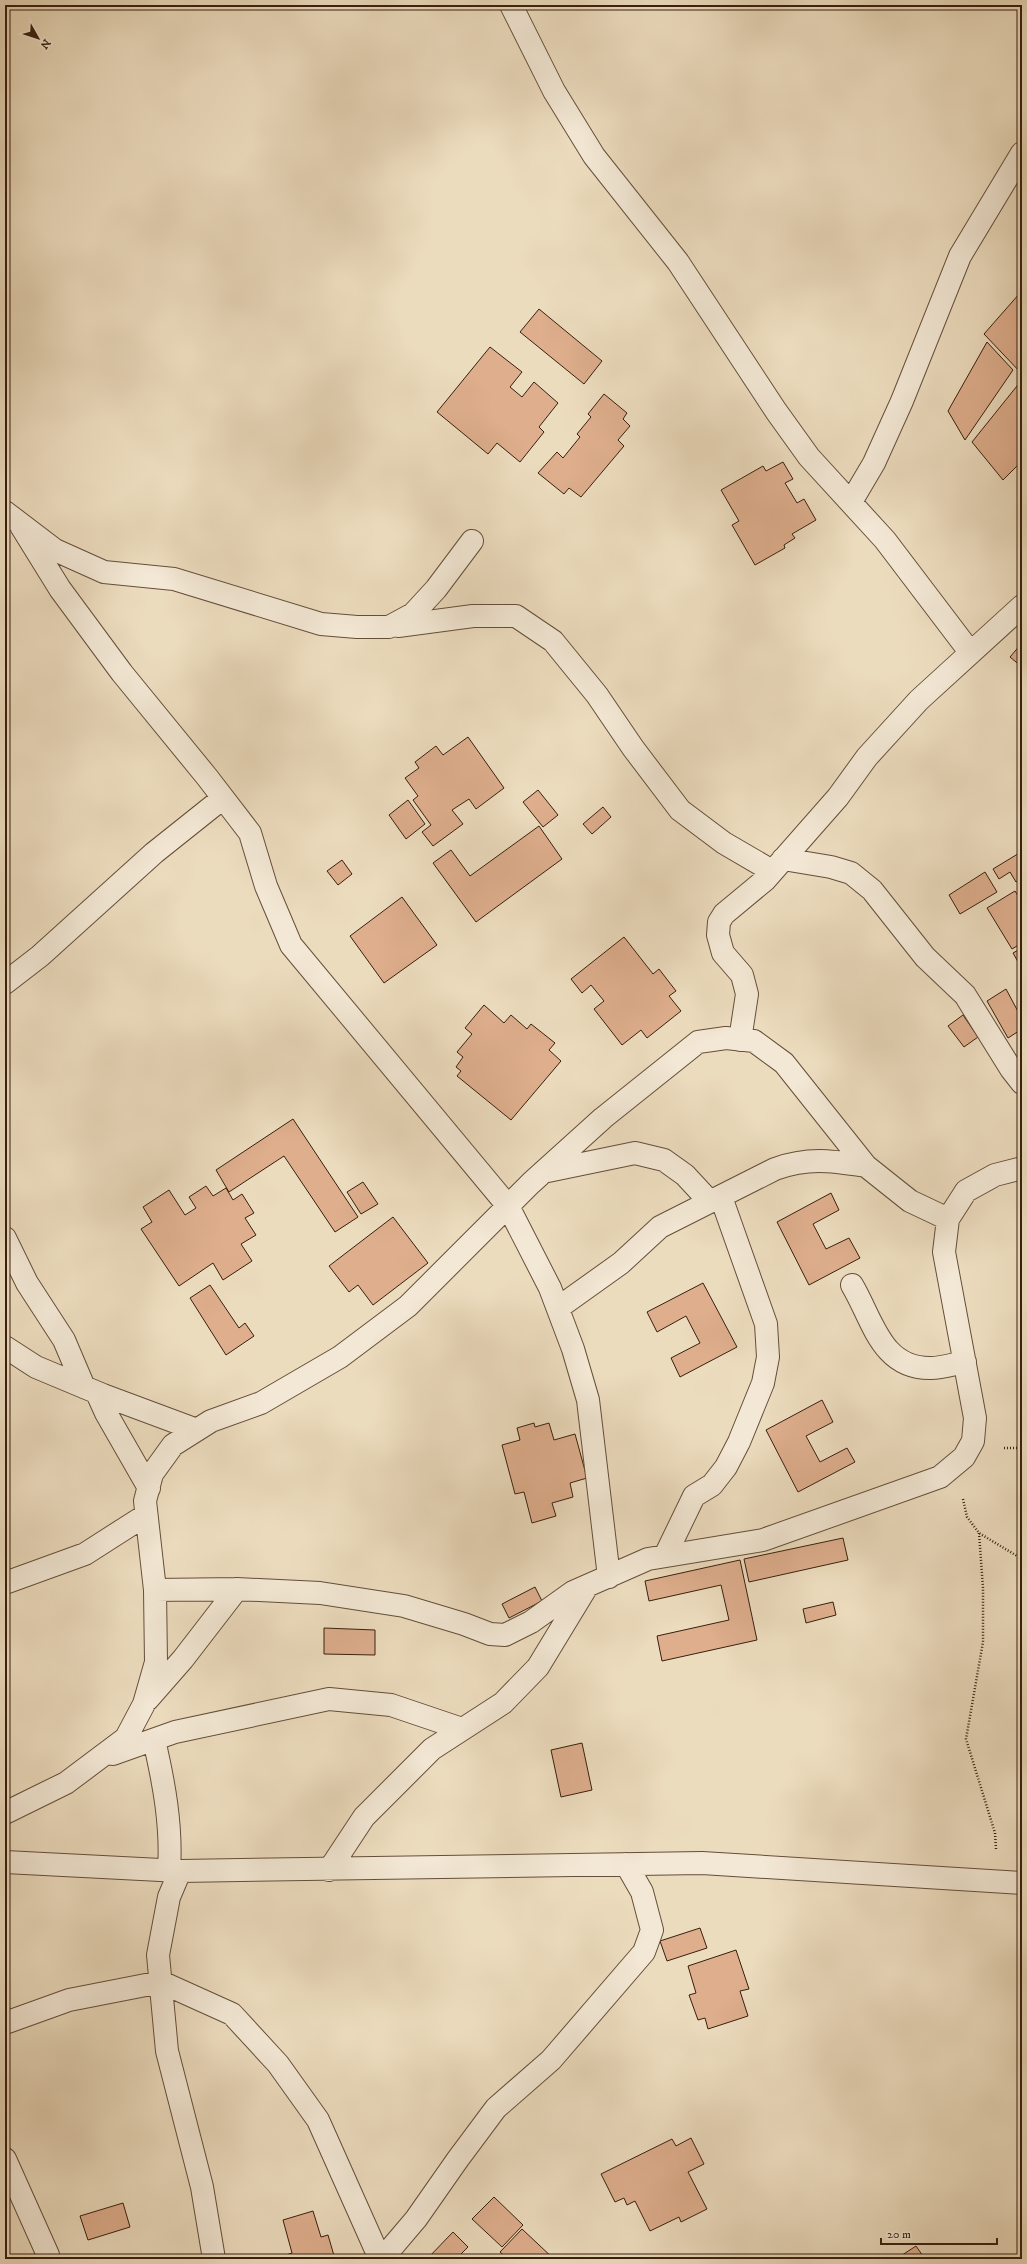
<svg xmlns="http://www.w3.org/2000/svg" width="1027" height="2264" font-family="'IM FELL DW Pica',serif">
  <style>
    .building { fill: #deae8d; stroke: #381f0e }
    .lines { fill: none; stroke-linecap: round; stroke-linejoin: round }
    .minor-casing { stroke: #654e3a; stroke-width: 24 }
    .path { stroke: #381f0e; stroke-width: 2.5; stroke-dasharray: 1 2; stroke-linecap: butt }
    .minor { stroke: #f3e8d5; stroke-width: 22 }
  </style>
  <rect width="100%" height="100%" fill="#ecdcbe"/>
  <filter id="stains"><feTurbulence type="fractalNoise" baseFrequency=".005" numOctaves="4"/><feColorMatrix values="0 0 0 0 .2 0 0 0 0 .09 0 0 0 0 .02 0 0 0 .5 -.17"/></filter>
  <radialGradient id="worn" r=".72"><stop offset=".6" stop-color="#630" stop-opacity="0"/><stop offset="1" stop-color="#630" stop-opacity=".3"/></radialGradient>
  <path class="building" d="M 1020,293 L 1022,295 L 1022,374 L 984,334 Z
    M 539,309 L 602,361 L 584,384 L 520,332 Z
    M 987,342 L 1013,370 L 965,440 L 948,411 Z
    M 490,347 L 522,372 L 510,387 L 522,397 L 534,382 L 558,403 L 539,427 L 544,432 L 520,462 L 497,443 L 488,454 L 437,412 Z
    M 1021,381 L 1022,461 L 1003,480 L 972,442 Z
    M 604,394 L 627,413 L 623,419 L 630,426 L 618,440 L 624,446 L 581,497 L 569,488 L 564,494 L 538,473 L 557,452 L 563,458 L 580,437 L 577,434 L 591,417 L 588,414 Z
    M 783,462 L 793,479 L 785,483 L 797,503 L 804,499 L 816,520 L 792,534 L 795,538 L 784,545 L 785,548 L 755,565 L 732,525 L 739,521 L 721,490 L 763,466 L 766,471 Z
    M 1022,643 L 1022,667 L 1010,657 Z
    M 468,737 L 504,788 L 476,809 L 469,799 L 452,810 L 463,824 L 433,846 L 422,832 L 431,825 L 413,800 L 418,796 L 405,778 L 419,768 L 415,762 L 436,746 L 443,755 Z
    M 538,790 L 558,815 L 543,827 L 523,802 Z
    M 408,800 L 425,824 L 406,839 L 389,815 Z
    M 603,807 L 611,817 L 592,834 L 583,824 Z
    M 539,826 L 562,859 L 476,922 L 433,863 L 451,850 L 470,876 Z
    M 1021,852 L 1022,878 L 1016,882 L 1010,872 L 999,879 L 993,869 Z
    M 342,860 L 352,874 L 338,885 L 327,871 Z
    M 985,872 L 997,892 L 960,914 L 949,895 Z
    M 1015,891 L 1022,902 L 1022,943 L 1012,949 L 987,908 Z
    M 402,897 L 437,945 L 384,983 L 350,936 Z
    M 624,937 L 653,974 L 659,969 L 676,991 L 669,996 L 681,1011 L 647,1038 L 641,1030 L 622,1045 L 594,1009 L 604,1001 L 591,985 L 582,993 L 571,979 Z
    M 1022,948 L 1022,969 L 1013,953 Z
    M 1006,989 L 1022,1019 L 1022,1029 L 1008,1038 L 987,1001 Z
    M 484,1005 L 504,1023 L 511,1015 L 527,1029 L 531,1024 L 555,1043 L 549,1050 L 561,1061 L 511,1120 L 457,1076 L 461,1071 L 456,1067 L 463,1057 L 457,1052 L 472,1034 L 465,1028 Z
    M 963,1015 L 978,1037 L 964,1047 L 948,1026 Z
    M 293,1119 L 358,1217 L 335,1232 L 284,1156 L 229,1192 L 216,1170 Z
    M 363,1182 L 378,1204 L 361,1214 L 347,1192 Z
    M 206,1186 L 213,1196 L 226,1188 L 233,1200 L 242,1194 L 254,1213 L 245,1218 L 256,1235 L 241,1244 L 252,1261 L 223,1280 L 213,1263 L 179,1286 L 141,1229 L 152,1222 L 143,1207 L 169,1190 L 185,1215 L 196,1208 L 189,1197 Z
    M 831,1193 L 839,1210 L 813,1224 L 826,1249 L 849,1238 L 860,1258 L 809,1285 L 777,1222 Z
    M 393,1217 L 428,1263 L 373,1305 L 358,1285 L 349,1292 L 329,1266 Z
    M 703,1283 L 737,1347 L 680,1377 L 671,1358 L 700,1343 L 686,1316 L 657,1332 L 647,1312 Z
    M 210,1285 L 239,1328 L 245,1323 L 254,1336 L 226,1355 L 190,1298 Z
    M 822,1400 L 833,1422 L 806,1436 L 820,1462 L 847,1448 L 855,1462 L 798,1492 L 766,1430 Z
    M 534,1423 L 535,1427 L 549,1423 L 554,1440 L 575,1434 L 587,1478 L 570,1483 L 573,1497 L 552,1503 L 556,1516 L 532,1523 L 524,1492 L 515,1494 L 502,1445 L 520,1440 L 517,1428 Z
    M 843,1538 L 848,1560 L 749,1582 L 744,1559 Z
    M 740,1560 L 757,1640 L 662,1661 L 657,1636 L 729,1620 L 721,1585 L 649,1601 L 645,1581 Z
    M 535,1587 L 542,1601 L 509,1618 L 502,1604 Z
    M 833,1602 L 836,1615 L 806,1623 L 803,1609 Z
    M 324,1628 L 375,1630 L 375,1655 L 324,1654 Z
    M 582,1743 L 592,1790 L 561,1797 L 551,1750 Z
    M 700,1928 L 707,1948 L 667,1961 L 660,1941 Z
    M 736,1950 L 749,1989 L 740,1991 L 748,2016 L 708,2029 L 705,2018 L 698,2020 L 689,1995 L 696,1993 L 688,1966 Z
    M 691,2138 L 704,2164 L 688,2172 L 707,2209 L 681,2222 L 679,2217 L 650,2231 L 635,2201 L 627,2205 L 624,2198 L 615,2202 L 601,2174 L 672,2139 L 676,2146 Z
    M 494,2197 L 523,2225 L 502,2247 L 472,2219 Z
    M 123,2203 L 130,2227 L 88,2240 L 80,2216 Z
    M 313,2211 L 321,2237 L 328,2235 L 335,2259 L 284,2259 L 283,2256 L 292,2253 L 283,2220 Z
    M 522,2229 L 554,2259 L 508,2259 L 500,2252 Z
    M 453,2232 L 468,2247 L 456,2259 L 427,2259 Z
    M 916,2246 L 925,2259 L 896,2259 Z"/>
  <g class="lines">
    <defs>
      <path id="minor" d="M 511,5 L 554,91 L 594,156 L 678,262 L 776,411 L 809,457 L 885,540 L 970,652
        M 851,502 L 874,463 L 902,401 L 960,256 L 1022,153
        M 5,512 L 55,550 L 104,572 L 174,579 L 321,624 L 357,627 L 389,627 L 413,614 L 436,589 L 472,541
        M 21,526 L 60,589 L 122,673 L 207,777 L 250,833 L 266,886 L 291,945 L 508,1206 L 550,1288 L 573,1349 L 588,1400 L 609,1577
        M 398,626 L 473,616 L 516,616 L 553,641 L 597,695 L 633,748 L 680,810 L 724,843 L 772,871
        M 783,859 L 831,867 L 851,873 L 872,890 L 925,957 L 965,995 L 1011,1069 L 1022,1083
        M 5,983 L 40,956 L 154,853 L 223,798
        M 740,1040 L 747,994 L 742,975 L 723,953 L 718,935 L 719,922 L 724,914 L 765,880 L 838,797 L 867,757 L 919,700 L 1022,606
        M 543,1172 L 635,1153 L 664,1160 L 685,1175 L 710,1202
        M 5,1238 L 27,1283 L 64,1340 L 84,1387
        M 852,1285 C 873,1320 881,1369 931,1368 C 942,1368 954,1364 965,1362
        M 558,1308 L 621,1263 L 660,1227 L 775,1169 C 809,1157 832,1161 866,1166
        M 5,1347 L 36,1367 L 103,1395 L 197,1430
        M 97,1393 L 106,1413 L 149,1488
        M 665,1556 L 694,1496 L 712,1485 L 726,1467 L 739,1442 L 763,1383 L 768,1357 L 766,1324 L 721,1197
        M 5,1583 L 85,1554 L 146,1515
        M 155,1590 L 237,1589 L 320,1593 L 404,1606 L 464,1624 L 490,1634 L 505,1635 L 531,1622 L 573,1592 L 648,1559 L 763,1540 L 940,1477 L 964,1457 L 973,1441 L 975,1418 L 944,1252 L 948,1219 L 966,1191 L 995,1175 L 1022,1168
        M 148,1699 L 183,1659 L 237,1589
        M 154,1740 C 164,1783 172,1826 169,1871
        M 113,1754 L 175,1732 L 329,1699 L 391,1705 L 462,1729
        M 5,1813 L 66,1783 L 126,1738 L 144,1704 L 156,1662 L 155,1590 L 145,1501 L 152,1474 L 173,1445 L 211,1421 L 261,1403 L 340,1357 L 408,1306 L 531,1183 L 603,1118 L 698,1042 L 726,1038 L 754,1041 L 784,1063 L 866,1166 L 910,1201 L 948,1219
        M 5,1862 L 180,1871 L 702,1863 L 1022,1883
        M 329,1870 L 364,1817 L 432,1749 L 503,1703 L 538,1667 L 586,1588
        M 180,1871 L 169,1897 L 158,1955 L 167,2051 L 202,2187 L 214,2259
        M 5,2023 L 69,2000 L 161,1982 L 232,2014 L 278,2064 L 318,2120 L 380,2259
        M 5,2159 L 48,2255 L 47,2259
        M 382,2259 L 416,2219 L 458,2159 L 496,2108 L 551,2060 L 644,1952 L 652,1930 L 642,1892 L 626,1864"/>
    </defs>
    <use href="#minor" class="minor-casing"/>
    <path class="path" d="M 1004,1448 L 1022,1448
      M 963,1499 L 967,1517 L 979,1533 L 1022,1559
      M 979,1533 L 983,1588 L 983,1642 L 966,1739 L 995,1833 L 996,1849"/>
    <use href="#minor" class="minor"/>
  </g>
  <rect width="1027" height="2264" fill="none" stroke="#ecdcbe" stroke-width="20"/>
  <rect x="6" y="6" width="1015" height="2252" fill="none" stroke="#381f0e" stroke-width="2"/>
  <rect x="10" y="10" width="1007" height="2244" fill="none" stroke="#381f0e"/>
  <g transform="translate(38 38) rotate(129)" stroke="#f3e8d5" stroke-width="3" paint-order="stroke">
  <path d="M0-3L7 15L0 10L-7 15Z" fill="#381f0e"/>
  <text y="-6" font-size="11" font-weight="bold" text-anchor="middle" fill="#381f0e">N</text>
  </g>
  <path d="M881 2238v6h116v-6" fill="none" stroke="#381f0e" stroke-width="2"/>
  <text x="887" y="2238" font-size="12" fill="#381f0e" stroke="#f3e8d5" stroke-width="3" paint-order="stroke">20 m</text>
  <rect width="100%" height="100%" filter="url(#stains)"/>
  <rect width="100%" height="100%" fill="url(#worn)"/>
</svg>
